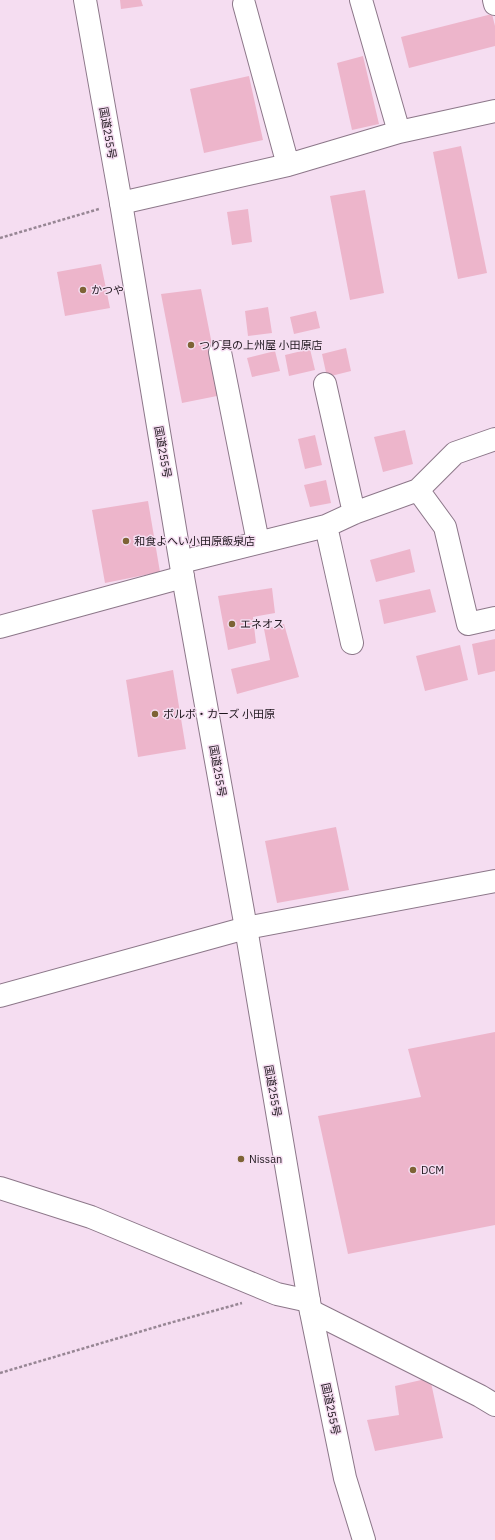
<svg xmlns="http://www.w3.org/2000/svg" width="495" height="1540" font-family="'IBM Plex Sans','Noto Sans JP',sans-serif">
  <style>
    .building { fill: #edb5cb }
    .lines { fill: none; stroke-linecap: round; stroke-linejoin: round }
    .minor-casing { stroke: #8c7789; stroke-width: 24 }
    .highway-casing { stroke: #8c7789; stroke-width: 24 }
    .path { stroke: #978694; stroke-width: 2.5; stroke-dasharray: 3 2; stroke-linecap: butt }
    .minor { stroke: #fff; stroke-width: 22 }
    .highway { stroke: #fff; stroke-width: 22 }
    .poi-dot { fill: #7d6335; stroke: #f5ddf1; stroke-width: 1.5 }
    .labels { text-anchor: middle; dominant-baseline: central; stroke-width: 3; stroke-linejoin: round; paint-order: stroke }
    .street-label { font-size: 11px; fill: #1d151c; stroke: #f5ddf1 }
    .poi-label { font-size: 11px; fill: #1d151c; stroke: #f5ddf1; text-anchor: start }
  </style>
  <rect width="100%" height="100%" fill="#f5ddf1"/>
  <path class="building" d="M 120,0 L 141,0 L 143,6 L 121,9 Z
    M 492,14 L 495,26 L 495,46 L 409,68 L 401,37 Z
    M 363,56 L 379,124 L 352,130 L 337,63 Z
    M 249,76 L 263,140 L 204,153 L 190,89 Z
    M 461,146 L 487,273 L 458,279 L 433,152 Z
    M 365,190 L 384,293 L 350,300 L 330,196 Z
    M 248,209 L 252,242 L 232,245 L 227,212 Z
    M 101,264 L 110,308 L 65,316 L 57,272 Z
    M 201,289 L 222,395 L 182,403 L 161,294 Z
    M 268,307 L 272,333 L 248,336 L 245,311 Z
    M 316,311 L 320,328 L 294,334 L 290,317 Z
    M 346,348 L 351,371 L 327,377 L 322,354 Z
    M 310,349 L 315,370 L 289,376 L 285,355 Z
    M 275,351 L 280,371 L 252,377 L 247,358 Z
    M 405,430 L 413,464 L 383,472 L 374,437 Z
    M 315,435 L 322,465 L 305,469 L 298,439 Z
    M 326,480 L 331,503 L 310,507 L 304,485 Z
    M 148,501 L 160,572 L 105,583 L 92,510 Z
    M 410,549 L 415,572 L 376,582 L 370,560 Z
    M 272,588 L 275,613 L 253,617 L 256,643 L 228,650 L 218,596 Z
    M 430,589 L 436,612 L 384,624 L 379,600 Z
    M 284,624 L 299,677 L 237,694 L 231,669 L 270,660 L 264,629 Z
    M 495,639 L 495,671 L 478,675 L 472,644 Z
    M 460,645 L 468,680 L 425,691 L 416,656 Z
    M 173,670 L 186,749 L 138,757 L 126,680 Z
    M 336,827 L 349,890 L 277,903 L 265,841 Z
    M 495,1032 L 495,1225 L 348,1254 L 318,1116 L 421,1097 L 408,1049 Z
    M 430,1378 L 443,1438 L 375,1451 L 367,1420 L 399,1415 L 395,1386 Z"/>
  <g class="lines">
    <defs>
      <path id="minor" d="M 361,0 L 399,132
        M 494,0 L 495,4
        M 244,4 L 288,165
        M 121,203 L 288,165 L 399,132 L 495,111
        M 220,352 L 258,542
        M 325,384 L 354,513
        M 418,490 L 445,527 L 468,624 L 495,618
        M 326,526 L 352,643
        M 181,562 L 326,526 L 354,513 L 418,490 L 455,453 L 495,439
        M 0,627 L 183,577
        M 0,996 L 246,928 L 495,881
        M 0,1188 L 91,1217 L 277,1294 L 309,1301
        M 311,1311 L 480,1396 L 495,1405"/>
      <path id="highway" d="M 85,0 L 121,203 L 183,577 L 246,928 L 310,1307 L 345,1478 L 364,1540"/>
    </defs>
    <use href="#minor" class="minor-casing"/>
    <use href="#highway" class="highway-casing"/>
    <path class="path" d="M 0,238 L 99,209
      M 0,1373 L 166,1324 L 242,1303"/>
    <use href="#minor" class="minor"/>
    <use href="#highway" class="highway"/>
  </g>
  <g class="poi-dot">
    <circle cx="83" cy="290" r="4"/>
    <circle cx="191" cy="345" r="4"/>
    <circle cx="126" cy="541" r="4"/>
    <circle cx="232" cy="624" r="4"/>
    <circle cx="155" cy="714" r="4"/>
    <circle cx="241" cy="1159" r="4"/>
    <circle cx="413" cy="1170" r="4"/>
  </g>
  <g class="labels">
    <g class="street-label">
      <text transform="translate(108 133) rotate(80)">国道255号</text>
      <text transform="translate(163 452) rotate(80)">国道255号</text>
      <text transform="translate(218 771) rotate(80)">国道255号</text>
      <text transform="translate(273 1091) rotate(80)">国道255号</text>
      <text transform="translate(331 1409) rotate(78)">国道255号</text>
    </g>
    <g class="poi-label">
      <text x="91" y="290">かつや</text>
      <text x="199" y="345">つり具の上州屋 小田原店</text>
      <text x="134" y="541">和食よへい小田原飯泉店</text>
      <text x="240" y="624">エネオス</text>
      <text x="163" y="714">ボルボ・カーズ 小田原</text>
      <text x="249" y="1159">Nissan</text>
      <text x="421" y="1170">DCM</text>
    </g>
  </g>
</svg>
